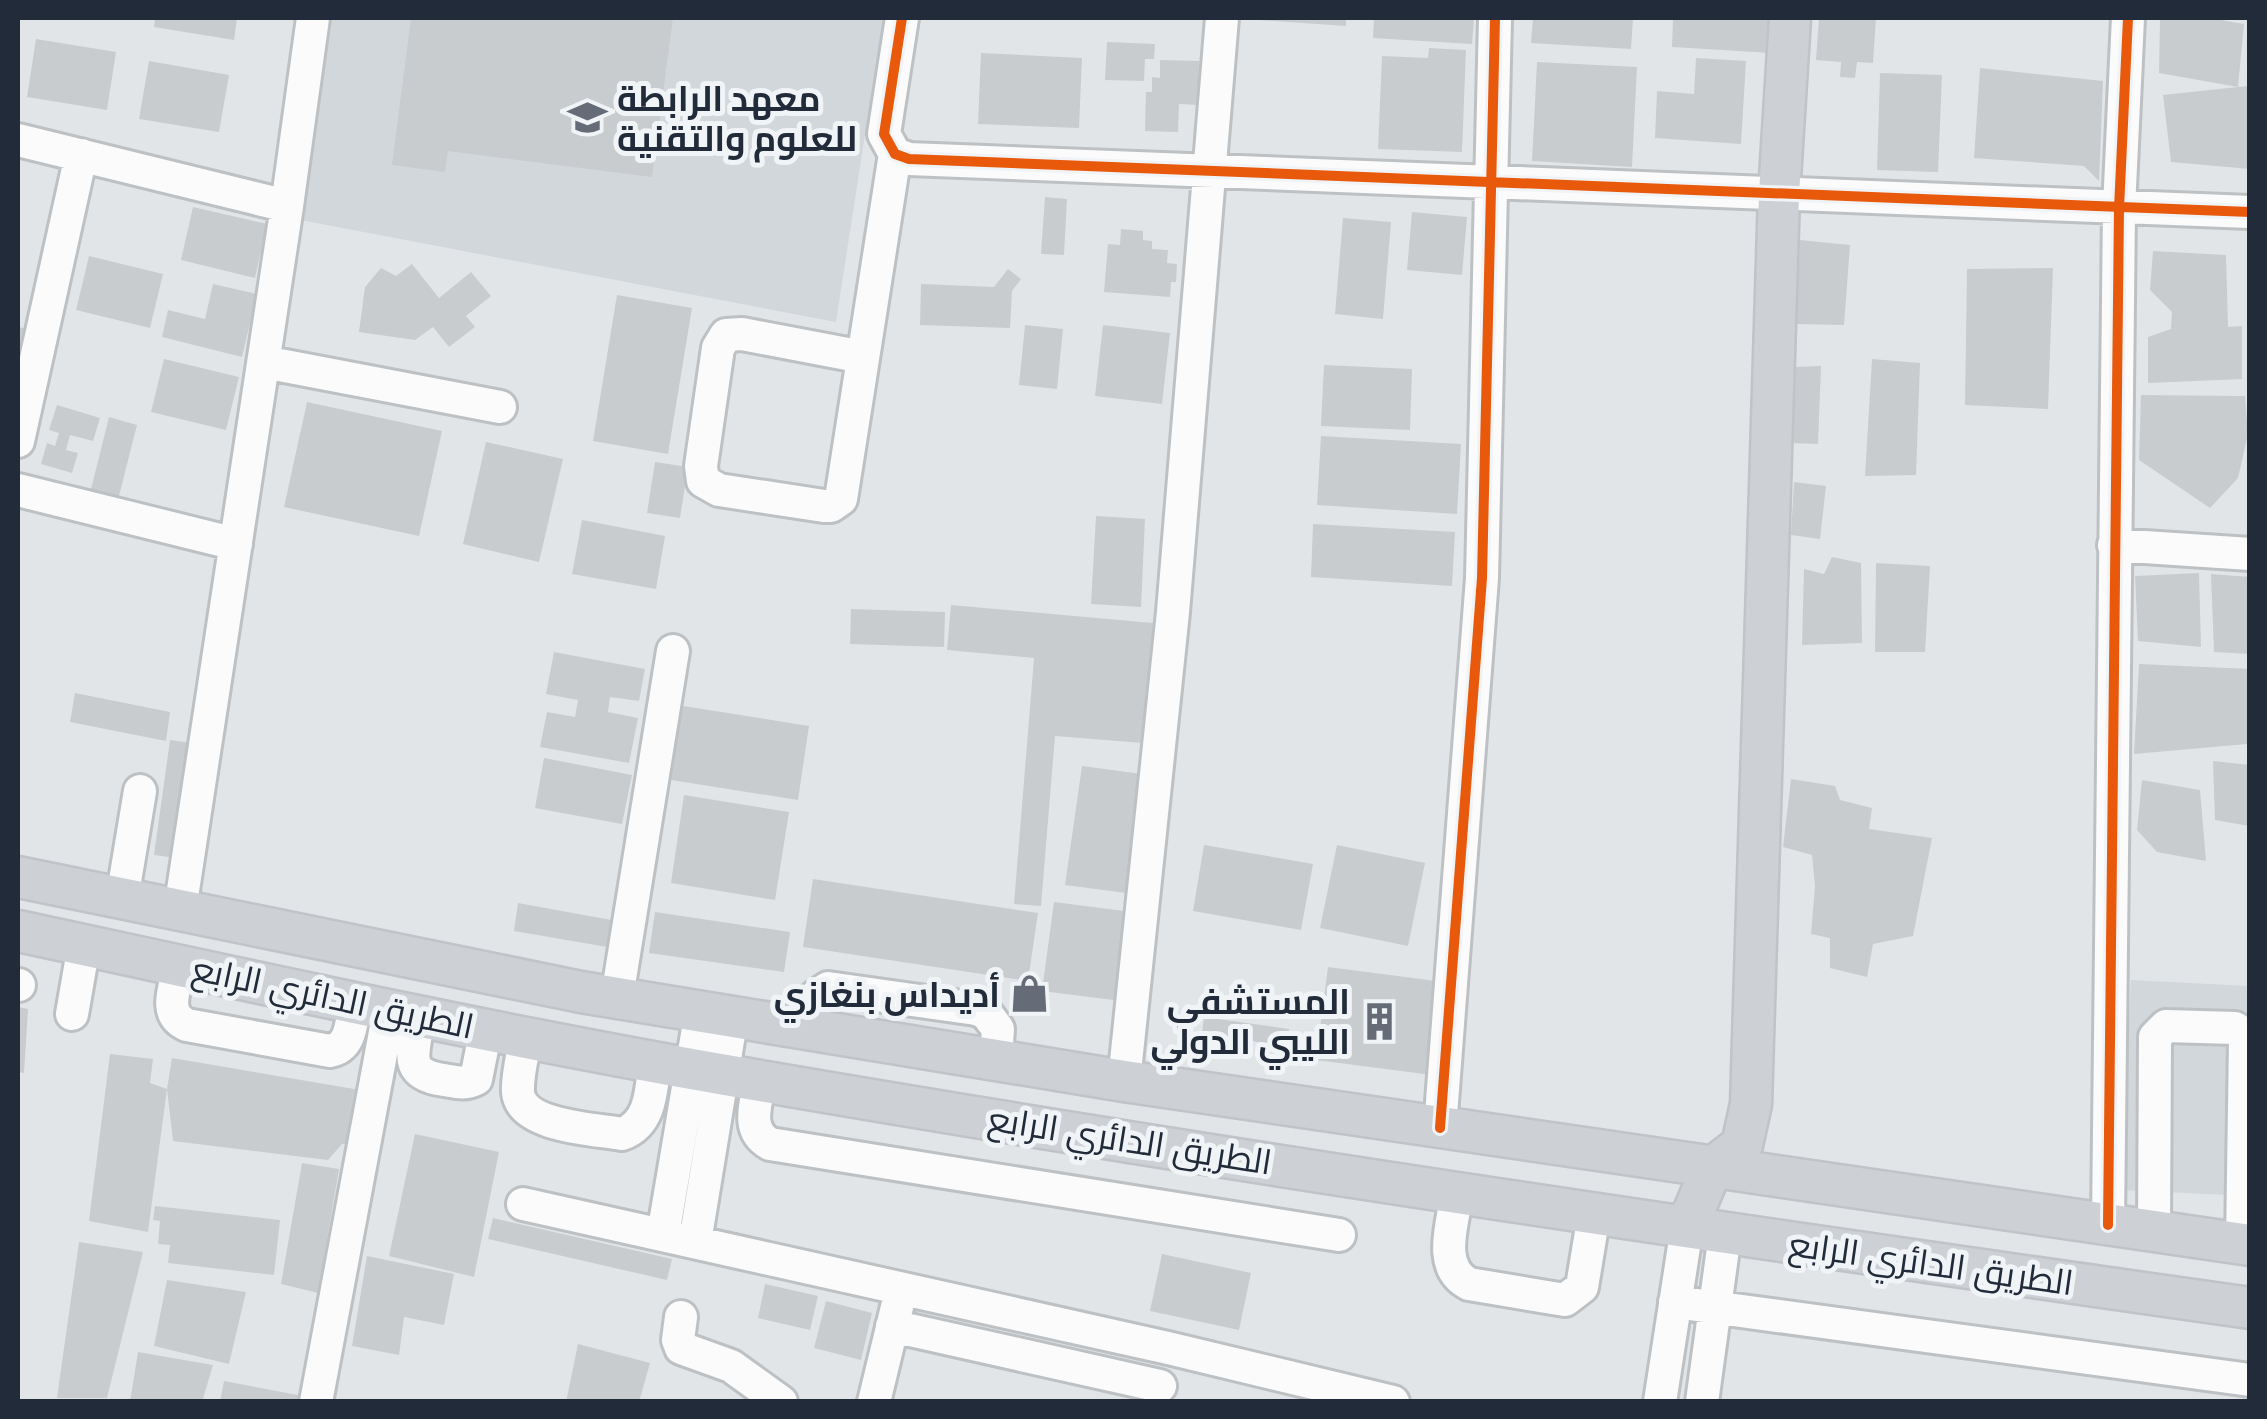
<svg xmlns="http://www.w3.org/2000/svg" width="2267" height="1419" font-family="Poppins,Cairo,sans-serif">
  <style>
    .built { fill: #d2d7db }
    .building { fill: #c9cccf }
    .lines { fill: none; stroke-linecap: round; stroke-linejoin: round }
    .minor-casing { stroke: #bdc1c3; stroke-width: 38 }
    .major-casing { stroke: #c0c3c8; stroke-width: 45 }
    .minor { stroke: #fbfbfc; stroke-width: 32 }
    .major { stroke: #cdd0d4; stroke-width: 40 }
    .cycleway-casing { stroke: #f0f4f7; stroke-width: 16 }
    .cycleway { stroke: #e8590c; stroke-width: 10 }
    .labels { text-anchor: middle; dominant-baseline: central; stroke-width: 10; stroke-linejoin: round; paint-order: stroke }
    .poi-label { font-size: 35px; font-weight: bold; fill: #212b3a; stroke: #f0f4f7; text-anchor: end }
    .street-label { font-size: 35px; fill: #212b3a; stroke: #f0f4f7 }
  </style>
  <rect width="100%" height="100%" fill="#e2e5e8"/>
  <path class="built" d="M 322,18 L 883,18 L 836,322 L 290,218 Z
    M 2131,980 L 2249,986 L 2249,1196 L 2120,1190 Z"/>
  <path class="building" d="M 155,18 L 237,18 L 234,40 L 154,27 Z
    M 411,18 L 673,18 L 652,177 L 448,151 L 445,172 L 392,165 Z
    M 1260,18 L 1346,18 L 1346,26 L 1259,20 Z
    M 1374,18 L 1474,18 L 1472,44 L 1373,38 Z
    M 1533,18 L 1633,18 L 1631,49 L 1531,43 Z
    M 1673,18 L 1773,18 L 1771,53 L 1672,47 Z
    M 1819,18 L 1876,18 L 1873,63 L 1857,62 L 1855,78 L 1840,77 L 1841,62 L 1816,60 Z
    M 2160,18 L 2210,18 L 2244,24 L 2238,87 L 2250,86 L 2250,169 L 2171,162 L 2163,95 L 2238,87 L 2159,73 Z
    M 36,39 L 116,52 L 107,110 L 27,97 Z
    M 1107,42 L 1155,44 L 1154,59 L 1145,59 L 1144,81 L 1105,80 Z
    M 1429,48 L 1466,50 L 1462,152 L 1378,149 L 1382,56 L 1428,58 Z
    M 981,53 L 1082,58 L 1079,128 L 978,124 Z
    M 1696,58 L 1746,61 L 1741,144 L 1655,138 L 1657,91 L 1694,94 Z
    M 1160,60 L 1199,61 L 1198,105 L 1179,104 L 1178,132 L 1145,131 L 1146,92 L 1152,92 L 1152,77 L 1160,78 Z
    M 149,61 L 229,75 L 219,132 L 139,119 Z
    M 1537,62 L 1637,67 L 1632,167 L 1532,161 Z
    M 1980,68 L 2103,81 L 2099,181 L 2084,166 L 1974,158 Z
    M 1880,73 L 1942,75 L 1938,172 L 1877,170 Z
    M 1045,197 L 1067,199 L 1064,255 L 1041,254 Z
    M 193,207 L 267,224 L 255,278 L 181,260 Z
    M 1412,212 L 1467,217 L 1462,275 L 1407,270 Z
    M 1343,218 L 1391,222 L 1383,319 L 1335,314 Z
    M 1121,229 L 1143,231 L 1143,240 L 1152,241 L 1152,249 L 1168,250 L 1167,263 L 1177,264 L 1176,282 L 1171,282 L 1170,297 L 1104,292 L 1108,244 L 1120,245 Z
    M 1800,240 L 1850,245 L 1844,325 L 1796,324 Z
    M 2153,251 L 2226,255 L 2228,327 L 2242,326 L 2242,379 L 2148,383 L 2148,337 L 2171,329 L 2172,312 L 2150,290 Z
    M 89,256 L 163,274 L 150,328 L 76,310 Z
    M 412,264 L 439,298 L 471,272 L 491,296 L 466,316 L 475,327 L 449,347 L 433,327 L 415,340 L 359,332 L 365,287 L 381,268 L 396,276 Z
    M 2053,268 L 2048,409 L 1965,405 L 1967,269 Z
    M 1008,269 L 1021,279 L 1012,291 L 1010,328 L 920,325 L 921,284 L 994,287 Z
    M 213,284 L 257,294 L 242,357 L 162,337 L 168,310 L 205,319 Z
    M 617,295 L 692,308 L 668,454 L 593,441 Z
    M 1025,325 L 1063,329 L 1057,389 L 1019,385 Z
    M 1103,325 L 1170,333 L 1162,404 L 1095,396 Z
    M 18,327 L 28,329 L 19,364 L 18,363 Z
    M 164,359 L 239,377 L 226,430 L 151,412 Z
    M 1872,359 L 1920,363 L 1916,475 L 1865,476 Z
    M 1324,365 L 1412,369 L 1410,430 L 1321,426 Z
    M 1821,366 L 1818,444 L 1791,443 L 1794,367 Z
    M 2141,395 L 2245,396 L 2248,434 L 2238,478 L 2210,508 L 2139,460 Z
    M 307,402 L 442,431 L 419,536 L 284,507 Z
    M 57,405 L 100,418 L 93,441 L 70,435 L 66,450 L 78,453 L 72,473 L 41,464 L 47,443 L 55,446 L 59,433 L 49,430 Z
    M 109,417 L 137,425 L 118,500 L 90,493 Z
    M 1321,436 L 1461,444 L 1457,514 L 1317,505 Z
    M 486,442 L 563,459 L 539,562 L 463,544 Z
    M 655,462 L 688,467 L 680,518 L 647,513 Z
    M 1794,482 L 1826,486 L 1820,539 L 1791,535 Z
    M 1096,516 L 1145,519 L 1141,607 L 1091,604 Z
    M 582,520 L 665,536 L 656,589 L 572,574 Z
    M 1313,524 L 1455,532 L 1452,586 L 1311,577 Z
    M 1832,557 L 1861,563 L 1862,643 L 1802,645 L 1804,569 L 1824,574 Z
    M 1876,563 L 1930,566 L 1925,652 L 1875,652 Z
    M 2199,573 L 2201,647 L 2138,641 L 2135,576 Z
    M 2211,574 L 2250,577 L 2250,654 L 2214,652 Z
    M 951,605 L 1153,623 L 1143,743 L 1055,736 L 1041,906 L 1014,904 L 1034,658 L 947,650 Z
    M 851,609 L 945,612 L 944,647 L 850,644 Z
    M 554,652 L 645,669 L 639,701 L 610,697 L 608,712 L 638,718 L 629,763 L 540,747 L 547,712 L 575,717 L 578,700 L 546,694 Z
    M 2139,664 L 2250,669 L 2247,744 L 2134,754 Z
    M 75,693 L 170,712 L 166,741 L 70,722 Z
    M 677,705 L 809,726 L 798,800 L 665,779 Z
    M 170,740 L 192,743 L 176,858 L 154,855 Z
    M 544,758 L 632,775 L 622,824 L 535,808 Z
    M 2213,761 L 2250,765 L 2249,826 L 2215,820 Z
    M 1082,766 L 1142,774 L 1126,893 L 1065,885 Z
    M 1791,779 L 1835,786 L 1840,800 L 1872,808 L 1869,829 L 1932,838 L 1913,936 L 1873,944 L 1867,977 L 1830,968 L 1830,938 L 1811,934 L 1815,886 L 1812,855 L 1783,847 Z
    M 2142,780 L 2200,790 L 2206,861 L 2157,852 L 2137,830 Z
    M 684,795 L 789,812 L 775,900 L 671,883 Z
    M 1204,845 L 1313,864 L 1301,930 L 1193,911 Z
    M 1337,845 L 1425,863 L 1408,946 L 1320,928 Z
    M 813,879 L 1038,913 L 1028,981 L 803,947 Z
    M 1054,902 L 1140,913 L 1129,1002 L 1042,991 Z
    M 518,903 L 617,921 L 613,948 L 514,931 Z
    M 655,912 L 790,932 L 784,972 L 649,953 Z
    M 1328,967 L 1444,982 L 1432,1075 L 1316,1060 Z
    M 18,1007 L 28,1009 L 24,1073 L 18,1072 Z
    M 1204,1017 L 1289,1029 L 1287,1046 L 1202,1034 Z
    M 110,1054 L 153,1059 L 150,1083 L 167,1089 L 148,1232 L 89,1221 Z
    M 172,1058 L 366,1091 L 361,1143 L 342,1144 L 328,1160 L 173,1141 L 167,1089 Z
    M 415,1134 L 499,1152 L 474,1277 L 389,1256 Z
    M 302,1163 L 339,1169 L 318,1293 L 281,1284 Z
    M 155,1206 L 280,1220 L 274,1275 L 168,1263 L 170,1245 L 158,1244 L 160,1221 L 153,1220 Z
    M 493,1218 L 672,1259 L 667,1280 L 488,1239 Z
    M 79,1242 L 143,1252 L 107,1398 L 57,1398 Z
    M 1162,1254 L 1251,1273 L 1239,1330 L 1150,1311 Z
    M 367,1256 L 454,1274 L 444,1325 L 404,1317 L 399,1355 L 352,1346 Z
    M 167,1280 L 246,1292 L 229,1364 L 154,1346 Z
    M 765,1284 L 818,1296 L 810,1330 L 758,1318 Z
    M 826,1301 L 872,1313 L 861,1360 L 814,1348 Z
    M 578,1344 L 650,1363 L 639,1402 L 566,1402 Z
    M 138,1352 L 213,1365 L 202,1402 L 130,1402 Z
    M 224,1381 L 303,1396 L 301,1402 L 220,1402 Z"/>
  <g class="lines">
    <defs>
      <path id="minor" d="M 902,18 L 884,134 L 895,154 L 909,159 L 2250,212
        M 18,140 L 287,206
        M 863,357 L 742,334 L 726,335 L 718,348 L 701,466 L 703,481 L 719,490 L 824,506 L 831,506 L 841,499 L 895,154
        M 264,362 L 500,407
        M 18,441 L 81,155
        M 18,490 L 236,544
        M 2114,545 L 2250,554
        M 122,899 L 140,791
        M 180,910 L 287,206 L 313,18
        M 180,966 C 175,987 162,1014 187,1025 L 330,1051 C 352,1047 351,1022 355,1003
        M 18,985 L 19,985
        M 617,997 L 673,651
        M 72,1014 L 84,945
        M 419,1016 C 415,1050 400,1074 444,1080 C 456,1082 465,1085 476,1079 L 486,1029
        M 809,1028 L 816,996 L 828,988 L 976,1009 L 986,1013 L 998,1029 L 996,1058
        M 526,1036 C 523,1054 517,1075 518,1092 C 521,1127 595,1129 622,1134 C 652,1123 651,1089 655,1061
        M 760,1080 C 756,1104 745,1130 770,1144 L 1339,1235
        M 1124,1081 L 1173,612 L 1222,18
        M 1440,1128 L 1482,578 L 1495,18
        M 1457,1193 C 1453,1223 1436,1267 1469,1284 L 1565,1300 L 1582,1287 L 1594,1214
        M 523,1204 L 1168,1348 L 1393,1402
        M 2108,1225 L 2119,208 L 2128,18
        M 2154,1232 L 2155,1037 L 2166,1026 L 2235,1028 L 2244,1034 L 2245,1040 L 2242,1244
        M 663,1235 L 701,1011
        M 695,1242 L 732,1016
        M 1675,1302 L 2250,1380
        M 681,1317 L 678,1340 L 681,1348 L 731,1366 L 781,1402
        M 892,1326 L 1160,1386
        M 316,1402 L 389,1011
        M 874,1402 L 897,1307
        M 1660,1402 L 1687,1227
        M 1702,1402 L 1725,1234"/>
      <path id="major" d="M 18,877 L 581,992 L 1124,1081 L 2250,1245
        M 18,931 C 251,981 485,1033 720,1074 C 1228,1162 1739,1236 2250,1308
        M 1687,1227 L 1712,1168 L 1742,1145 L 1751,1104 L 1779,194 L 1790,18"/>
    </defs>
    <use href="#minor" class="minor-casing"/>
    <use href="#major" class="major-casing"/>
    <use href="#minor" class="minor"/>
    <use href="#major" class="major"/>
    <defs>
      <path id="cycleway" d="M 902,18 L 884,134 L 895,154 L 909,159 L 2250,212
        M 1440,1128 L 1482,578 L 1495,18
        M 2108,1225 L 2119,208 L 2128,18"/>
    </defs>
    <use href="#cycleway" class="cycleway-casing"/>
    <use href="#cycleway" class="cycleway"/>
  </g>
  <defs>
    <symbol id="university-bare" viewBox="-9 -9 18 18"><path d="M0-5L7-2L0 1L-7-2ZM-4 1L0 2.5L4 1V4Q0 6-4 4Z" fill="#656c77" stroke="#f0f4f7" stroke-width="2.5" paint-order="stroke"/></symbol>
    <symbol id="shop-bare" viewBox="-9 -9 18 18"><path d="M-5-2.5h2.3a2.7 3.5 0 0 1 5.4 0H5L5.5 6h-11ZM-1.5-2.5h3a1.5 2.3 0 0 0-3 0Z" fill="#656c77" stroke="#f0f4f7" stroke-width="2.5" paint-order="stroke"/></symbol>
    <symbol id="building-bare" viewBox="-9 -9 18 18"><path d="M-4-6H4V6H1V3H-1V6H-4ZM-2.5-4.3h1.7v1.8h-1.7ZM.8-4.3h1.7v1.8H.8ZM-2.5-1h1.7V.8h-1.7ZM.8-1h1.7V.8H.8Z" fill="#656c77" stroke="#f0f4f7" stroke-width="2.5" paint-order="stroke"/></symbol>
  </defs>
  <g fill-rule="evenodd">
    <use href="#university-bare" x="560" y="90" width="55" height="55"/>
    <use href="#shop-bare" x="1002" y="966" width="55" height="55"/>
    <use href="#building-bare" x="1352" y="994" width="55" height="55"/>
  </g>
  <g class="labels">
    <g class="poi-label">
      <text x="617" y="98" text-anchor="start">معهد الرابطة<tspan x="617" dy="40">للعلوم والتقنية</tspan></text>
      <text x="1000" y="994">أديداس بنغازي</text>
      <text x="1350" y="1001">المستشفي<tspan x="1350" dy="40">الليبي الدولي</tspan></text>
    </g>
    <g class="street-label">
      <text transform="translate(333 997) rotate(12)">الطريق الدائري الرابع</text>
      <text transform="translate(1130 1140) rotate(9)">الطريق الدائري الرابع</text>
      <text transform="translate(1931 1263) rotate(8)">الطريق الدائري الرابع</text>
    </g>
  </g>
  <rect width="2267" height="1419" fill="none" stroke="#212b3a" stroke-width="40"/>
</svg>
